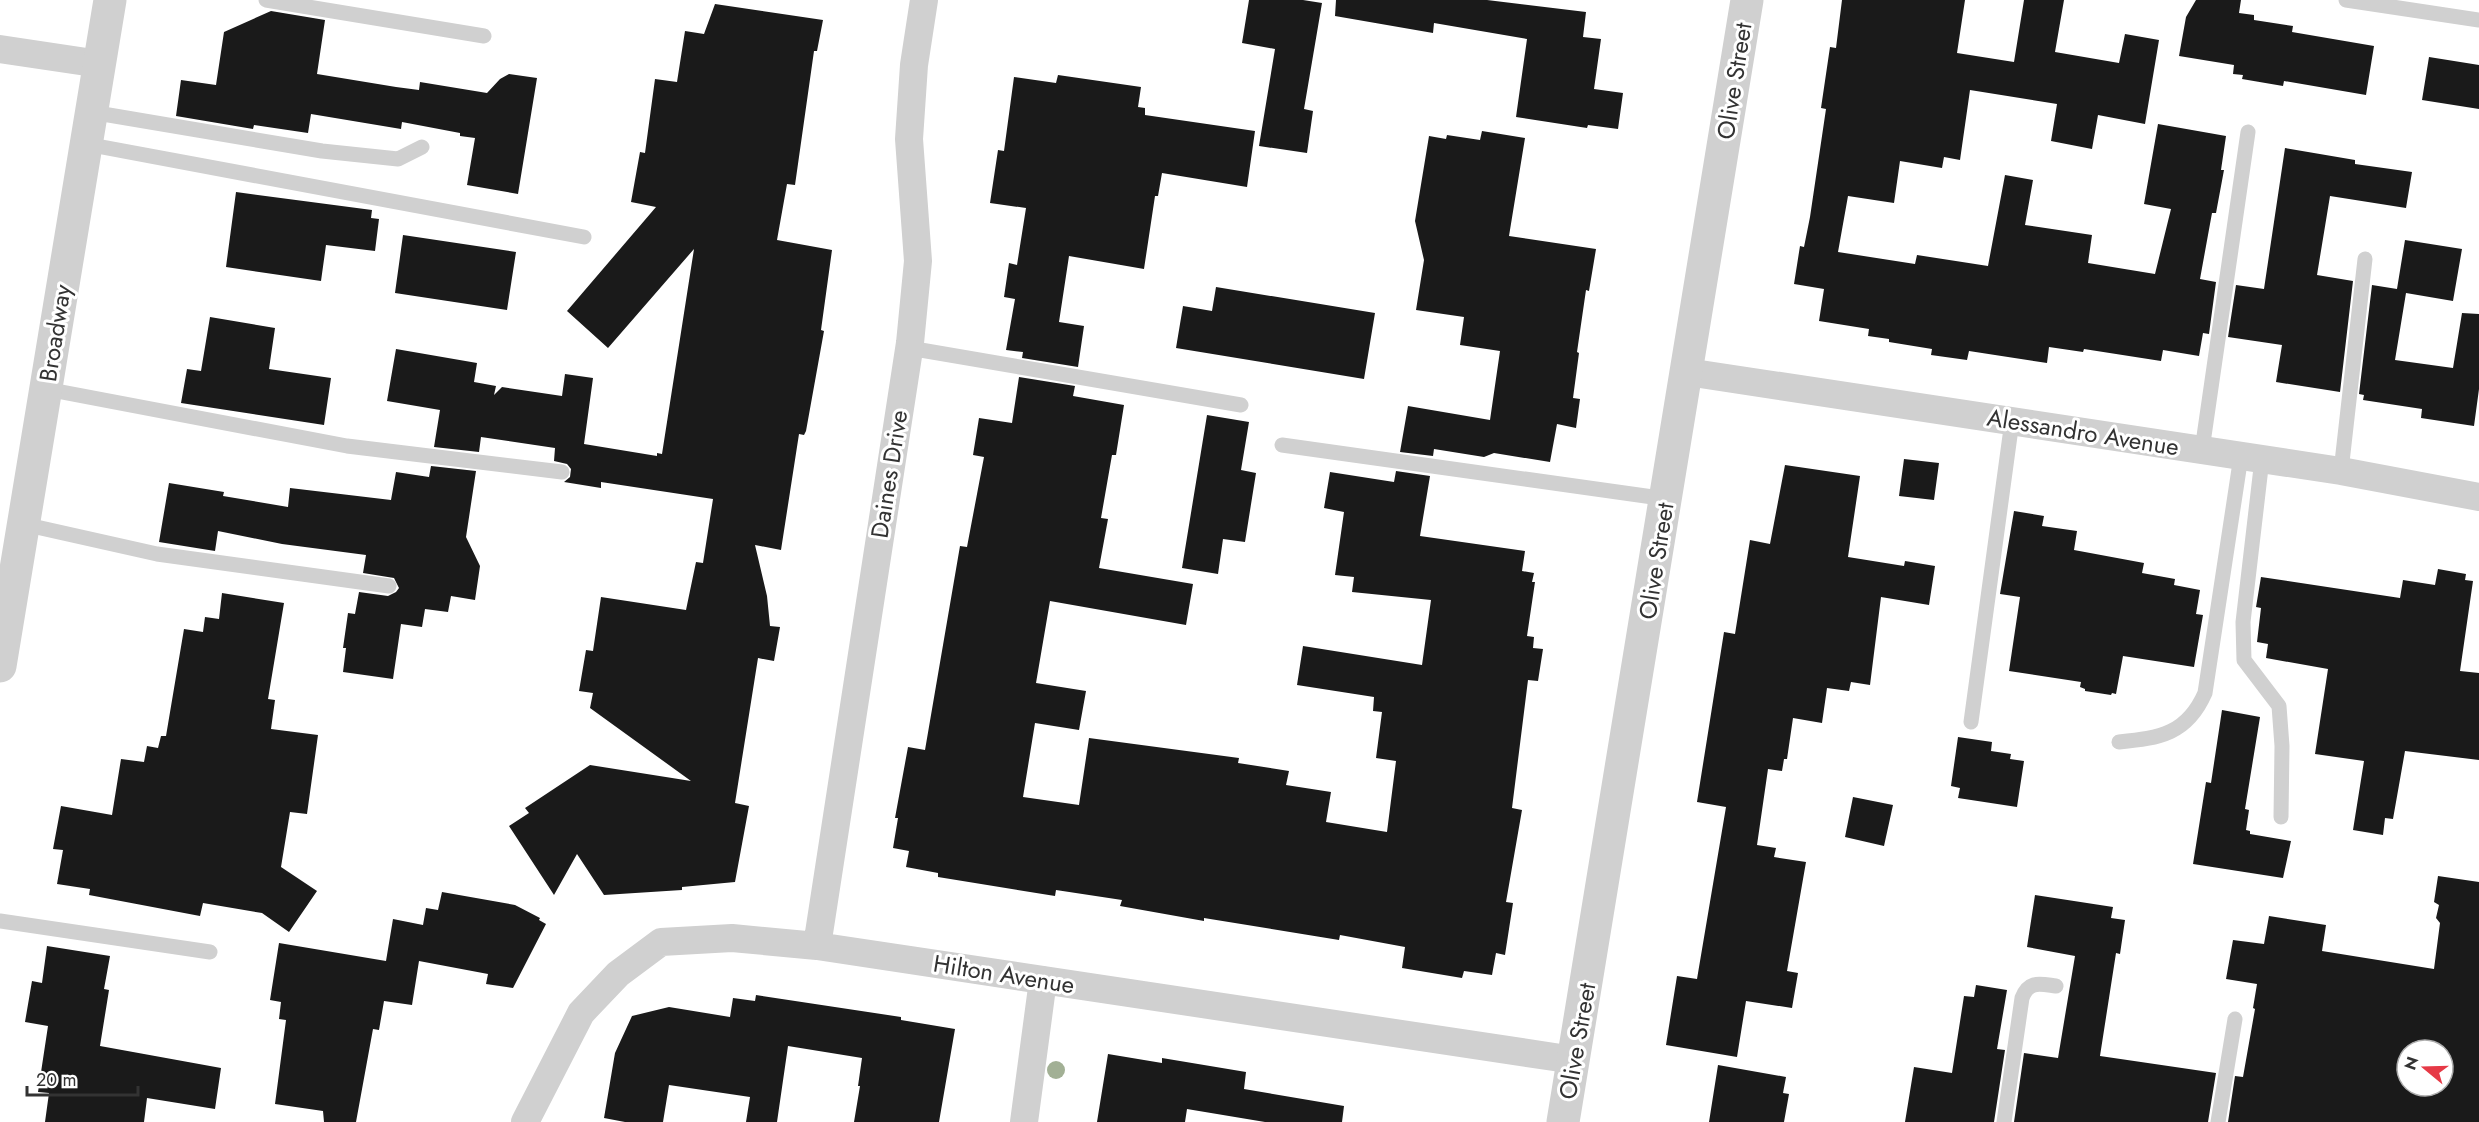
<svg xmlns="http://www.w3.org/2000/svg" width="2479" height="1122" font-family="Jost,sans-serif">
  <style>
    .building { fill: #1a1a1a; fill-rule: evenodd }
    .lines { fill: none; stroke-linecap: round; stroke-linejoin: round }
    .service { stroke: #d0d0d0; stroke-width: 15 }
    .minor { stroke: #d0d0d0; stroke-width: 28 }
    .tertiary { stroke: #d0d0d0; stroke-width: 33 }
    .tree { fill: #a2b095 }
    .labels { text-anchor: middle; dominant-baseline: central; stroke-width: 6; stroke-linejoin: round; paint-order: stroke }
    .street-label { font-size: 24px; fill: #333; stroke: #fff }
  </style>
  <rect width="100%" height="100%" fill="#fff"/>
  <path class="building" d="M 1249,0 L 1303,0 L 1322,3 L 1304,109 L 1313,111 L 1307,153 L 1259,146 L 1275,49 L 1242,43 Z
    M 1336,0 L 1487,0 L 1586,12 L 1583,37 L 1601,39 L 1594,89 L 1623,93 L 1618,129 L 1588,125 L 1587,128 L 1516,117 L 1527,39 L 1434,23 L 1433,33 L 1335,16 Z
    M 1842,0 L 1965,0 L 1957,53 L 2014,62 L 2024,0 L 2064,0 L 2055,52 L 2119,63 L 2125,34 L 2159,40 L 2145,124 L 2098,115 L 2092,149 L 2051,141 L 2057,104 L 1970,90 L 1960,160 L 1944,157 L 1942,168 L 1900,161 L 1894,203 L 1848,196 L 1838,252 L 1915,264 L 1917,255 L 1988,266 L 2005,175 L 2033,180 L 2025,225 L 2092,235 L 2088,263 L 2155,274 L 2171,209 L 2144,204 L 2158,124 L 2226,136 L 2221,170 L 2224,170 L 2216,213 L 2212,213 L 2200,279 L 2216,282 L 2209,334 L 2203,333 L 2199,356 L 2163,350 L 2161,361 L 2084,349 L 2083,352 L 2049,347 L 2047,363 L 1969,351 L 1967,360 L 1931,355 L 1932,349 L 1889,342 L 1889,339 L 1868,336 L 1869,329 L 1819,321 L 1824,289 L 1794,284 L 1800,246 L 1804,247 L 1810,217 L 1826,109 L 1821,108 L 1830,47 L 1836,48 Z
    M 2196,0 L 2241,0 L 2239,13 L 2254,15 L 2254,20 L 2293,26 L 2292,32 L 2374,46 L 2366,95 L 2284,81 L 2283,86 L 2242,79 L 2243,75 L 2233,74 L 2234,65 L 2179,56 L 2186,17 Z
    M 715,4 L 823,20 L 817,51 L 814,51 L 795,185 L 787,184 L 777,240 L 832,250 L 821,330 L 824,331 L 806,431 L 804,435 L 799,434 L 781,550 L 755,545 L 767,596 L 770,626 L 780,627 L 774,661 L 758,658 L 735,803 L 749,806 L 735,882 L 682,887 L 682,890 L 604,895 L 577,854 L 554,895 L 509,826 L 529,813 L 525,808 L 590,765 L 691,781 L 590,708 L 593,693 L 579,691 L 586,650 L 593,651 L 601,597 L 686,610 L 696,562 L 703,563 L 713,499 L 601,482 L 601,488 L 564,482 L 570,477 L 571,469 L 567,464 L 554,461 L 555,448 L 481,437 L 479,452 L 434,447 L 440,410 L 387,401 L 396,349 L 477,363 L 474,382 L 496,386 L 494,395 L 502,387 L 562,396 L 565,374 L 593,378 L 584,444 L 657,456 L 657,453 L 662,454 L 694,249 L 608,348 L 567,311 L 656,207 L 631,202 L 640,152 L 645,153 L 655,79 L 677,82 L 685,31 L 704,34 Z
    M 271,11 L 325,20 L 317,74 L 396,87 L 419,90 L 420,82 L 487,93 L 500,79 L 509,74 L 537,78 L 518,194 L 467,185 L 475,138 L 460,136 L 460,133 L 402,122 L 401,129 L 311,114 L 308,133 L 254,125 L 253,129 L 176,116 L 181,80 L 216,85 L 224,32 Z
    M 2429,57 L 2479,65 L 2479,109 L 2422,100 Z
    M 1058,75 L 1141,87 L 1138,107 L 1145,108 L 1145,115 L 1255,131 L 1247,187 L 1162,173 L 1158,196 L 1155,196 L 1144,269 L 1069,256 L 1059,322 L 1084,326 L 1078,367 L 1022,358 L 1023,352 L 1006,350 L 1015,299 L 1004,297 L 1009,263 L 1017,265 L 1026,208 L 990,203 L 998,150 L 1004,151 L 1014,77 L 1056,83 Z
    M 1482,131 L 1525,138 L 1509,236 L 1596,249 L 1589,291 L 1586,290 L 1577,352 L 1579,353 L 1573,398 L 1580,399 L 1576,428 L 1557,424 L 1550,462 L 1494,453 L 1484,457 L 1434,449 L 1433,456 L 1400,452 L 1408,406 L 1490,420 L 1500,351 L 1460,345 L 1464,317 L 1416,310 L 1424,260 L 1415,221 L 1429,136 L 1446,139 L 1447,135 L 1480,140 Z
    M 2285,148 L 2355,160 L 2355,164 L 2412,172 L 2406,208 L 2330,196 L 2317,275 L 2353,281 L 2340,392 L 2276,382 L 2282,345 L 2228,337 L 2236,285 L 2264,289 Z
    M 236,192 L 372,210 L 371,218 L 379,219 L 375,251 L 326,245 L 321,281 L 226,267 Z
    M 403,235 L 516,252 L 507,310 L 395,293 Z
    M 2405,240 L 2462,249 L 2453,301 L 2406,293 L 2395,360 L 2453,368 L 2462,313 L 2479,314 L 2479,389 L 2474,426 L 2421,418 L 2422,409 L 2363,400 L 2364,395 L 2359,394 L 2372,285 L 2397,289 Z
    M 1216,287 L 1375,313 L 1364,379 L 1176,348 L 1183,306 L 1212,311 Z
    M 210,317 L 275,328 L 269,369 L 331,378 L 324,425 L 181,403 L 187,369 L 201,371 Z
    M 1019,377 L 1075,386 L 1073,396 L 1124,405 L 1116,455 L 1112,455 L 1101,518 L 1108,519 L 1099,568 L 1193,584 L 1186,625 L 1050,601 L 1036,683 L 1086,691 L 1079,730 L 1035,723 L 1023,797 L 1079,805 L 1089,738 L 1239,758 L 1238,763 L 1289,771 L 1286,785 L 1331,792 L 1326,822 L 1387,832 L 1396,761 L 1376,758 L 1382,712 L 1373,711 L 1374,697 L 1297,685 L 1303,646 L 1422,665 L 1431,600 L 1352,592 L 1354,577 L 1335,575 L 1344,512 L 1324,508 L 1330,472 L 1394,482 L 1396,471 L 1430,476 L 1420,536 L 1525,551 L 1522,571 L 1534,573 L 1532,582 L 1535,582 L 1527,636 L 1534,637 L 1533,648 L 1543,649 L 1538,681 L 1528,680 L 1512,808 L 1522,810 L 1506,902 L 1513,903 L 1505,955 L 1496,953 L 1492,975 L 1464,971 L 1462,978 L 1402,968 L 1405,947 L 1340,935 L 1339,940 L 1204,918 L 1204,921 L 1120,906 L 1122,900 L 1056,890 L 1055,896 L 938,877 L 938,873 L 906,867 L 909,851 L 893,848 L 898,818 L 895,818 L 908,747 L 925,750 L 960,546 L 967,547 L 984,457 L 973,455 L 979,418 L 1012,423 Z
    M 1207,415 L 1249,422 L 1241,470 L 1256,473 L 1245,542 L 1223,539 L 1218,574 L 1182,568 Z
    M 1904,459 L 1939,463 L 1934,500 L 1899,496 Z
    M 1785,465 L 1860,476 L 1848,557 L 1904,566 L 1905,561 L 1935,566 L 1929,605 L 1881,597 L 1870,685 L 1851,682 L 1849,691 L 1827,688 L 1822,723 L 1793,718 L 1787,759 L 1784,759 L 1782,771 L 1768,769 L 1757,845 L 1776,848 L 1774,857 L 1806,862 L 1787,971 L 1798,973 L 1792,1008 L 1746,1001 L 1737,1057 L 1666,1045 L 1677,976 L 1697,979 L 1726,807 L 1697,802 L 1724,632 L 1735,634 L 1750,540 L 1770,544 Z
    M 431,466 L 476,471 L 466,537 L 480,566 L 475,600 L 451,596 L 448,612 L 425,609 L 422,627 L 401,624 L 393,679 L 343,672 L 346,648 L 343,648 L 348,613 L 355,614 L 359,592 L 388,596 L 396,592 L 399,588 L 394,578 L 363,573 L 366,555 L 282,544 L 218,531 L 215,551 L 159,542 L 169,483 L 224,492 L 223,496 L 288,507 L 290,488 L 391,500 L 396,472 L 429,477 Z
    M 2014,511 L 2044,516 L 2042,526 L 2077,531 L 2074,550 L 2144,563 L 2142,573 L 2175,579 L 2174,585 L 2200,590 L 2196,614 L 2203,615 L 2194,667 L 2123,656 L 2116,694 L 2112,693 L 2111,695 L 2085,691 L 2085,689 L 2080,687 L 2081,682 L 2009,671 L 2020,597 L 2000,594 Z
    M 2438,569 L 2466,574 L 2465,580 L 2473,581 L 2460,671 L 2479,673 L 2479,760 L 2405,751 L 2393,819 L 2385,818 L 2383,835 L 2353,830 L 2364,761 L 2315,754 L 2328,669 L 2266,658 L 2268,644 L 2257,642 L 2261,608 L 2256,607 L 2261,577 L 2400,598 L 2403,580 L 2435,585 Z
    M 222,593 L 284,603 L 268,699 L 275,700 L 271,729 L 318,735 L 307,814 L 290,812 L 281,867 L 317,891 L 289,932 L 262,913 L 203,903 L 200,916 L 89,895 L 90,889 L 57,884 L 63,850 L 53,849 L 61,806 L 112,815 L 121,759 L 144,762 L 147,746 L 158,748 L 161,736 L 166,736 L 184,629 L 203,632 L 205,617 L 219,619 Z
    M 2222,710 L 2260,717 L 2245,809 L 2249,810 L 2246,830 L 2250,831 L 2250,834 L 2291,841 L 2283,878 L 2193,864 L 2206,782 L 2211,783 Z
    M 1958,737 L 1992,742 L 1991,751 L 2011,754 L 2010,759 L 2024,761 L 2017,807 L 1958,798 L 1960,788 L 1951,786 Z
    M 1853,797 L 1893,805 L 1884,846 L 1845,837 Z
    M 2438,876 L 2479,882 L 2479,1122 L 2228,1122 L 2235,1076 L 2243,1077 L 2255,1009 L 2253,1008 L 2257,984 L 2226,979 L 2233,940 L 2264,944 L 2269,916 L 2326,925 L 2322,951 L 2434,969 L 2440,923 L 2436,918 L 2439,905 L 2434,902 ZM 2407,1050 L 2443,1050 L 2443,1086 L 2407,1086 Z
    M 442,892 L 515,905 L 540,918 L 539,920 L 546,924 L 513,988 L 486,984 L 488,974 L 419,961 L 412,1005 L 384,1001 L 379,1030 L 373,1029 L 356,1122 L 324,1122 L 323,1111 L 275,1104 L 286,1020 L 279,1019 L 281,1002 L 270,1000 L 279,943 L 386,961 L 393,919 L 423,925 L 426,908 L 438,910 Z
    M 2035,895 L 2113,907 L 2111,918 L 2125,920 L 2120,954 L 2116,953 L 2100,1056 L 2216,1073 L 2208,1122 L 2014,1122 L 2024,1053 L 2058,1058 L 2075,956 L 2027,947 Z
    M 47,946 L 110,956 L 104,989 L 109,990 L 100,1046 L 221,1068 L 215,1109 L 147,1098 L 144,1122 L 45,1122 L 49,1093 L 38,1092 L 48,1026 L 25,1022 L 32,981 L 42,983 Z
    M 1976,985 L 2007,990 L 1997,1049 L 2005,1050 L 1994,1122 L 1905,1122 L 1914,1067 L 1952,1073 L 1964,996 L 1974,997 Z
    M 756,995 L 901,1017 L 901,1020 L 955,1029 L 939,1122 L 854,1122 L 860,1086 L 858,1086 L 862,1058 L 788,1046 L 777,1122 L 746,1122 L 750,1097 L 669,1085 L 663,1122 L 625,1122 L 604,1118 L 615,1053 L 632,1016 L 669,1007 L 730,1017 L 733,998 L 755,1001 Z
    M 1108,1054 L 1162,1063 L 1162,1058 L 1246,1072 L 1244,1089 L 1344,1106 L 1342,1122 L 1265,1122 L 1187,1109 L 1185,1122 L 1097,1122 Z
    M 1718,1065 L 1786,1077 L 1783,1093 L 1789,1094 L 1784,1122 L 1709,1122 Z"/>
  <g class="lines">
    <path class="service" d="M 266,0 L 484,36
      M 2346,0 L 2479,20
      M 91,112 L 322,151 L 398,159 L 422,147
      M 86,144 L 584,237
      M 909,348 L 1241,405
      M 46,389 L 347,446 L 562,472
      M 1282,445 L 1667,499
      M 2202,450 L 2248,132
      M 2262,459 L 2243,622 L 2244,660 L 2279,706 L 2282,746 L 2281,817
      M 2341,471 L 2365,259
      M 23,524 L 157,554 L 389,586
      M 1971,722 L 2012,421
      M 2119,742 C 2160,738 2187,734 2205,693 L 2241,456
      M 0,921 L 210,952
      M 2004,1122 L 2022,998 C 2029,980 2040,984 2056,986
      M 2218,1122 L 2235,1019"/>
    <path class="minor" d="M 0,49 L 100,64
      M 1687,372 L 2341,471 L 2479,497
      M 817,946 L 910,343 L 918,261 L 909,139 L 914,65 L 924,0
      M 525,1122 L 581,1013 L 618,974 L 661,942 L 732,938 L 817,946 L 1574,1060
      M 1024,1122 L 1043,980"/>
    <path class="tertiary" d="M 0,666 L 110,0
      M 1563,1122 L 1747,0"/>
  </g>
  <circle class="tree" cx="1056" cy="1070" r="9"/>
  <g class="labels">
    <g class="street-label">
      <text transform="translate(1734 81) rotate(-81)">Olive Street</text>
      <text transform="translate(55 333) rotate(-81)">Broadway</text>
      <text transform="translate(2083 432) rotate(9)">Alessandro Avenue</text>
      <text transform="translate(889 474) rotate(-81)">Daines Drive</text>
      <text transform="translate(1656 561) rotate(-81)">Olive Street</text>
      <text transform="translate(1004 974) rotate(9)">Hilton Avenue</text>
      <text transform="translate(1577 1041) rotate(-80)">Olive Street</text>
    </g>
  </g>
  <g transform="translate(2425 1068) rotate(289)"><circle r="28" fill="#ffffff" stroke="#adadad" stroke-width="1.5"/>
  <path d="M0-4.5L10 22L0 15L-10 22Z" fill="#e63946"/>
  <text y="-9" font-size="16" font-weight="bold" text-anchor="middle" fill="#333333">N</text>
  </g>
  <path d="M27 1086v9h111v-9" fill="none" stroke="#333333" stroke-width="3"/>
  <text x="36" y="1086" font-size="18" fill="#333333" stroke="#ffffff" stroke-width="4.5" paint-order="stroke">20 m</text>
</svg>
